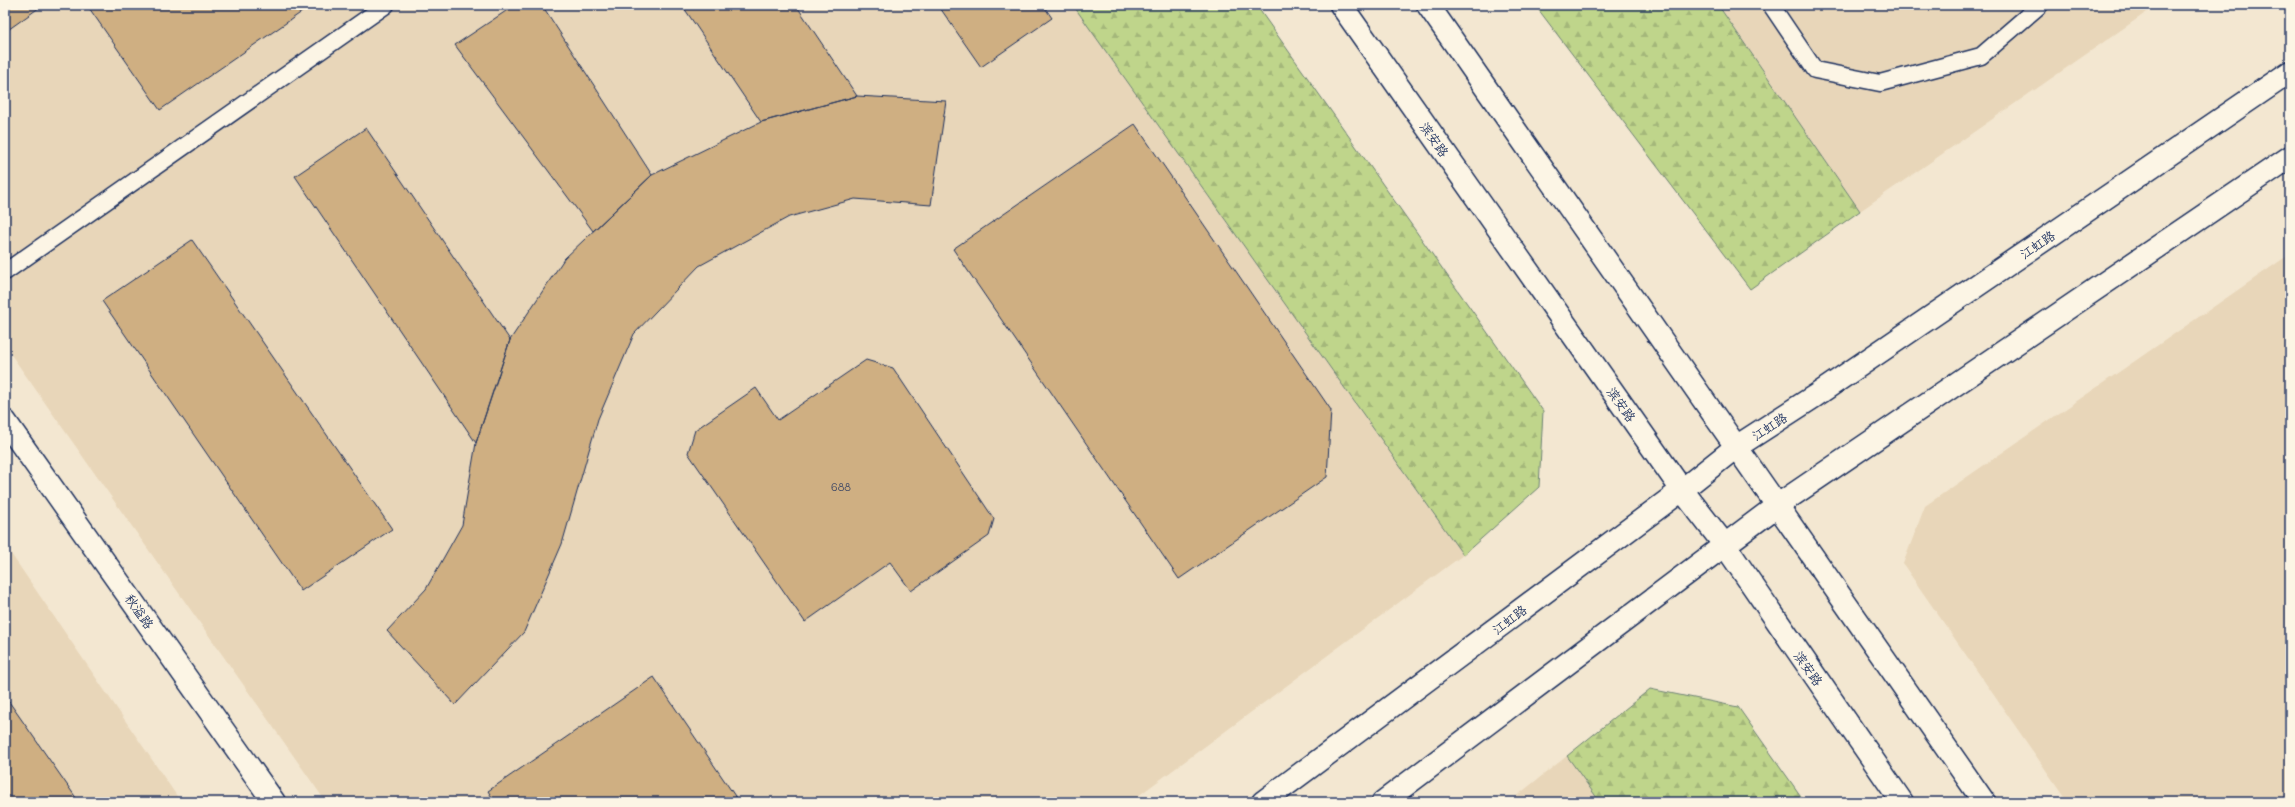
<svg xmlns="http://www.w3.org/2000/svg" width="2295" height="807" font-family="Mali,'LXGW WenKai TC',sans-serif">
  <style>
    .built { fill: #e8d6b9 }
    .forest { fill: url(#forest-firs); stroke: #6d8274 }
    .building { fill: #cfaf82; stroke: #1b2f5e }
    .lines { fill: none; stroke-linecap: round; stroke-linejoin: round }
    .lane-casing { stroke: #1b2f5e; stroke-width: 19 }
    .secondary-casing { stroke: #1b2f5e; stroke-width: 25 }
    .lane { stroke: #fcf5e5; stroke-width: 16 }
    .secondary { stroke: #fcf5e5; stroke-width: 22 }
    .labels { text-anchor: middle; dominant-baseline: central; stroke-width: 3; stroke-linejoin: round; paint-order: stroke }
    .number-label { font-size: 11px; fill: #484f67 }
    .street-label { font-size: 13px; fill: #1b2f5e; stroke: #fcf5e5 }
  </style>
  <defs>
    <pattern id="forest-firs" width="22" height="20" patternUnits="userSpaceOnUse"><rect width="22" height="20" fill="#bfd58b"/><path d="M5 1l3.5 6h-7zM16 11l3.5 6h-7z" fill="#a4b77a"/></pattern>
  </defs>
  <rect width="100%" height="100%" fill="#f3e7d1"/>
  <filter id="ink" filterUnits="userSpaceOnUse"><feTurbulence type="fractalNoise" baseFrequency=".025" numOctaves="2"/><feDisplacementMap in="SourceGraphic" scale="8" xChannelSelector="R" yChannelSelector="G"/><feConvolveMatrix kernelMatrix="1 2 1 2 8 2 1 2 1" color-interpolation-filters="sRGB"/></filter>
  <g filter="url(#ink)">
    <path class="built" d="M 5,5 L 1073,5 L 1463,555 L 1130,802 L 326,802 L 5,346 Z
      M 1718,5 L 2157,5 L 1860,211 Z
      M 2290,254 L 2290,802 L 2068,802 L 1903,564 L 1925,506 Z
      M 5,545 L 181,802 L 5,802 Z
      M 1567,756 L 1600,802 L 1509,802 Z"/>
    <path class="forest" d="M 1073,5 L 1256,5 L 1543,411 L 1539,487 L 1463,555 Z
      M 1535,5 L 1718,5 L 1860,211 L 1750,289 Z
      M 1650,689 L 1738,707 L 1805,802 L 1600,802 L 1567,756 Z"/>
    <path class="building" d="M 5,5 L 43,5 L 5,32 Z
      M 87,5 L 312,5 L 160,110 Z
      M 515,5 L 542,5 L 652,175 L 593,231 L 455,45 Z
      M 682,5 L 796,5 L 857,96 L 761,122 Z
      M 938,5 L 1043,5 L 1052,18 L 981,67 Z
      M 857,96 L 946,101 L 931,205 L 855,199 L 789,217 L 699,266 L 634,334 L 598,419 L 562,544 L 524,632 L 455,705 L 387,631 L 426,589 L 462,525 L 476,443 L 510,340 L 564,259 L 652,175 L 761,122 Z
      M 1135,124 L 1331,410 L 1327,477 L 1179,579 L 953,249 Z
      M 366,128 L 510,340 L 476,443 L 295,176 Z
      M 192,240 L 392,529 L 301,591 L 102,301 Z
      M 866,360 L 893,368 L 994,519 L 989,536 L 911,591 L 890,562 L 805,622 L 688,453 L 695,430 L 756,388 L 778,420 Z
      M 654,677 L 739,802 L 495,802 L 488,791 Z
      M 5,696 L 79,802 L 5,802 Z"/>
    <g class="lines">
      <defs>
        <path id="lane" d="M 1771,5 L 1815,70 L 1880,83 L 1981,56 L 2040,5
          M 5,272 L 386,5"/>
        <path id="secondary" d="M 1341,5 L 1682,490 L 1724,544 L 1902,802
          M 1428,5 L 1984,802
          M 5,421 L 274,802
          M 1263,802 L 1682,490 L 1736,447 L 1815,396 L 2290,72
          M 1383,802 L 1778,505 L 2290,157"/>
      </defs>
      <use href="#lane" class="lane-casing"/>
      <use href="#secondary" class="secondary-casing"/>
      <use href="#lane" class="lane"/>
      <use href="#secondary" class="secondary"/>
    </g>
  </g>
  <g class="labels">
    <g class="number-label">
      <text x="841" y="486">688</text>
    </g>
    <g class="street-label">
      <text transform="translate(1435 139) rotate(55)">滨安路</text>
      <text transform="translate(2037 244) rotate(-34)">江虹路</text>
      <text transform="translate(1622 404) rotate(55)">滨安路</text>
      <text transform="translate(1769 426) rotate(-33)">江虹路</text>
      <text transform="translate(140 611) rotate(55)">秋溢路</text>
      <text transform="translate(1509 619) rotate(-37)">江虹路</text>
      <text transform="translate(1809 668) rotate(55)">滨安路</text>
    </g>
  </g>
  <rect width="2295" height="807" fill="none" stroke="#fcf5e5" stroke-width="20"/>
  <rect x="10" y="10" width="2275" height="787" fill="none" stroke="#1b2f5e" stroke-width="1.5" filter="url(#ink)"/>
</svg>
